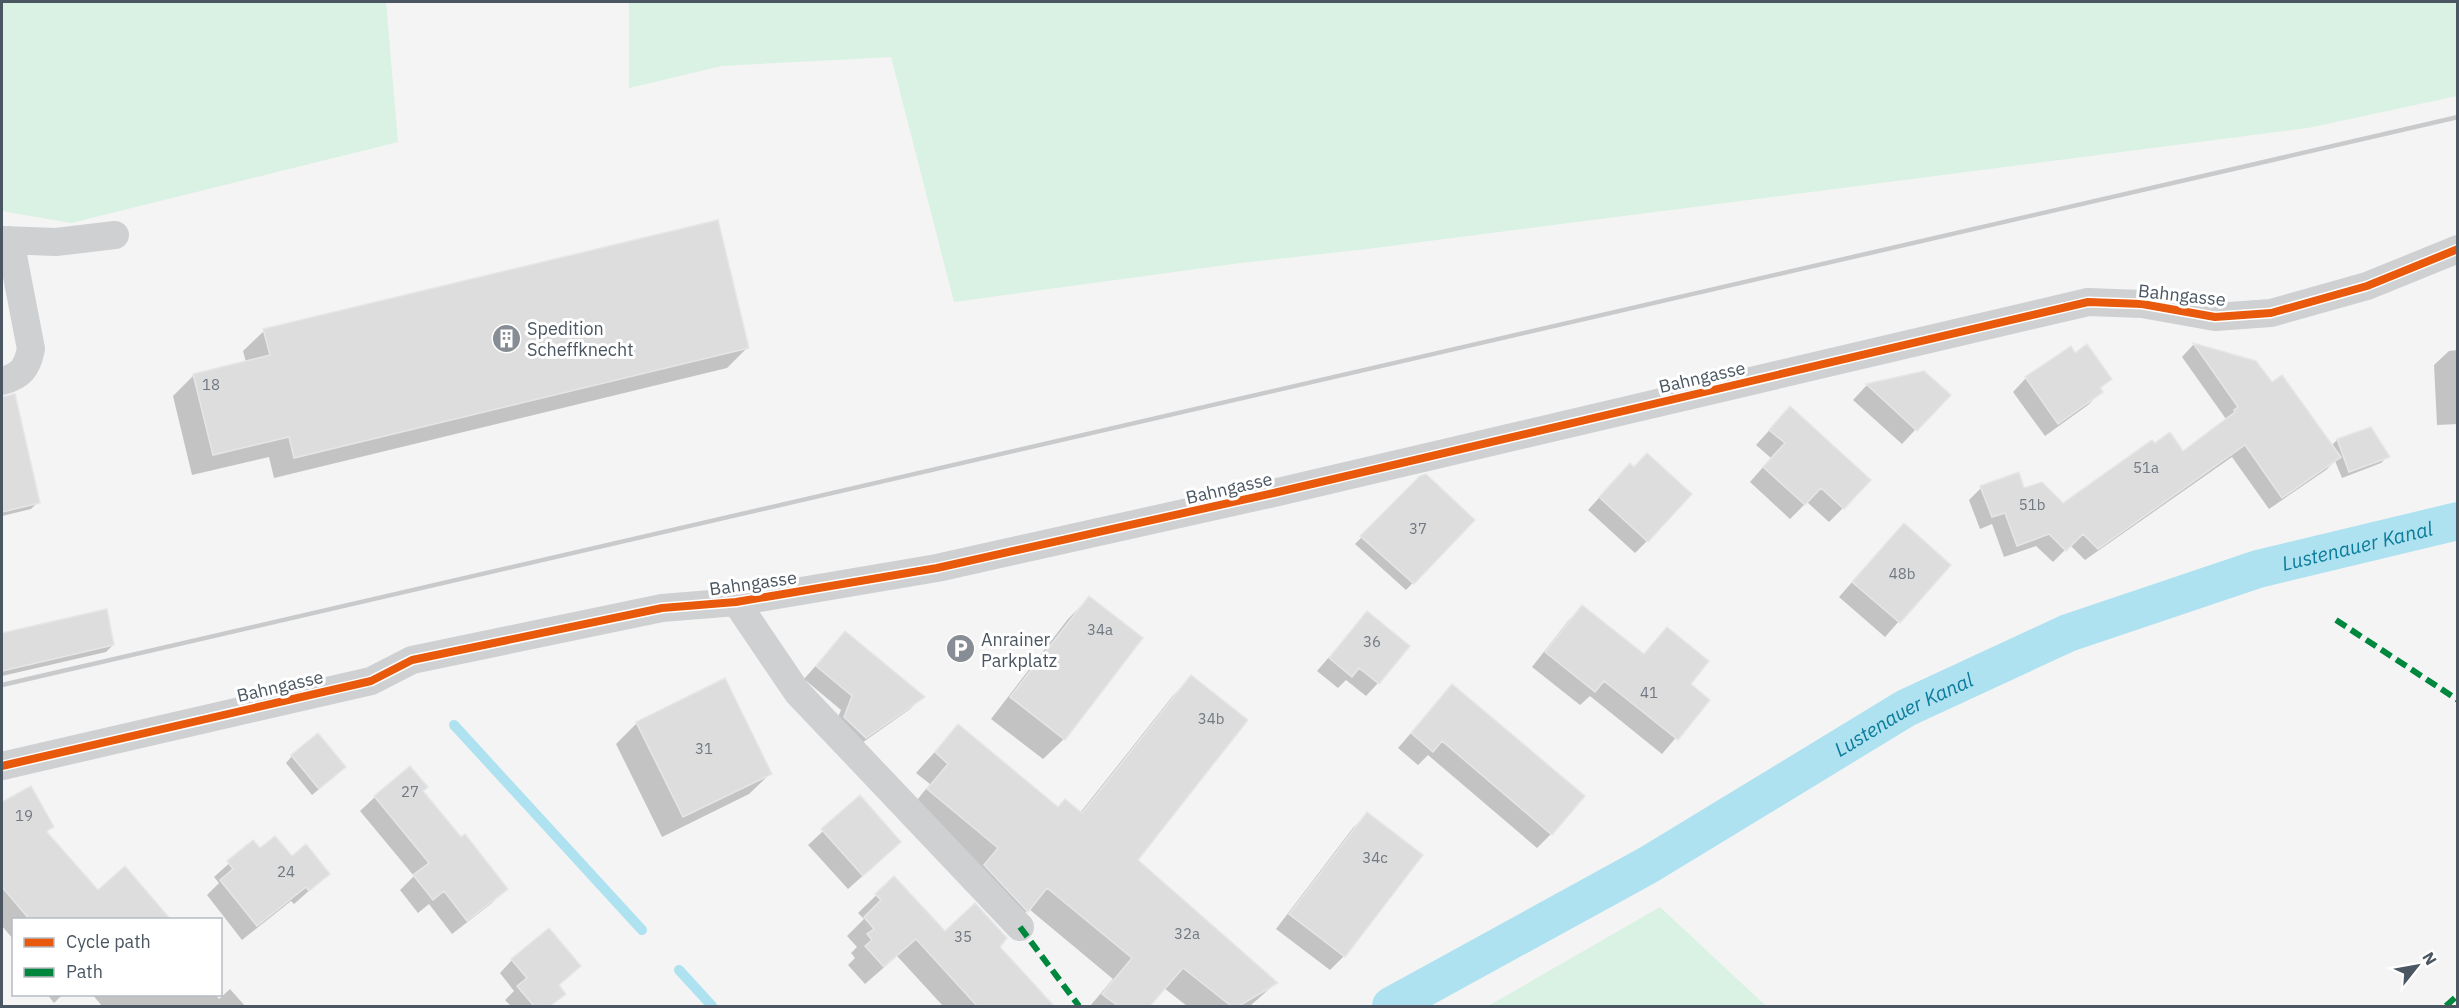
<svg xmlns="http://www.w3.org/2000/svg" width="2459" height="1008" font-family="'IBM Plex Sans',sans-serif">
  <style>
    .green { fill: #d9f2e3 }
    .shadow { fill: #0003 }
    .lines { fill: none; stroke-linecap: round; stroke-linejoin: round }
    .stream { stroke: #aee2f0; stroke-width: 10 }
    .canal { stroke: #aee2f0; stroke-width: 38 }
    .building { fill: #ddddde; stroke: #e5e6e7; stroke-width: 1.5 }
    .minor { stroke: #ced0d2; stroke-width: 28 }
    .rail { stroke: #c9cacc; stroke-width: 4.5 }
    .quiet { stroke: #00873e; stroke-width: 6; stroke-dasharray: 12 6; stroke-linecap: butt }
    .cycleway-casing { stroke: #fff; stroke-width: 11 }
    .cycleway { stroke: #e8590c; stroke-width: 8 }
    .labels { text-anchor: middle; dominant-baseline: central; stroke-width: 6; stroke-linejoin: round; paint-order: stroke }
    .number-label { font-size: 15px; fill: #707881 }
    .street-label { font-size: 18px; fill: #4a5661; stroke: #fff }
    .poi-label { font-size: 18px; fill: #4a5661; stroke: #fff; text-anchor: start }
    .water-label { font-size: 20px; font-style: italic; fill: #0c7c9b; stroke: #fff }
  </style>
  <rect width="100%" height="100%" fill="#f4f4f4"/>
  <path class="green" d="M 2,2 L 386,2 L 398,142 L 71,223 L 2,211 Z
    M 629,2 L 2457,2 L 2457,96 L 2308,128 L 1375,248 L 1233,264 L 954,302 L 891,57 L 722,66 L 629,88 Z
    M 1660,907 L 1766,1006 L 1488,1006 Z"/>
  <path class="shadow" d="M 264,331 L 748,347 L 727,368 L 274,478 L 269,457 L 192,475 L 173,396 L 194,375 L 246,362 L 243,351 Z
    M 2193,345 L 2255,362 L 2271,384 L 2331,446 L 2337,440 L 2371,428 L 2388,456 L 2381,463 L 2342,478 L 2335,461 L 2326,470 L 2269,509 L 2232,457 L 2085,560 L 2070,545 L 2053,562 L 2036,546 L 2004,557 L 1992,524 L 1980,529 L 1969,500 L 1981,488 L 2023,490 L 2063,505 L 2183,453 L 2226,419 L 2182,357 Z
    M 2458,350 L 2458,424 L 2437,425 L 2434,365 L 2449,351 Z
    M 2075,355 L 2110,379 L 2099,390 L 2101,392 L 2088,405 L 2045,436 L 2013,392 L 2026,378 Z
    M 1923,372 L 1916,429 L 1902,444 L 1853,400 L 1866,386 Z
    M 18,414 L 38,502 L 31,509 L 2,516 L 2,417 Z
    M 1776,423 L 1843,508 L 1829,522 L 1807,502 L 1790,519 L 1750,482 L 1771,458 L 1756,445 Z
    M 1634,468 L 1647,541 L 1635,553 L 1588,510 L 1618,477 Z
    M 1421,477 L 1473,520 L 1406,590 L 1355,544 Z
    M 1890,539 L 1949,565 L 1885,637 L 1839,597 Z
    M 1089,598 L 1064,739 L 1043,759 L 991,719 L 1068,619 Z
    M 1582,607 L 1643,655 L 1667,629 L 1689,684 L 1708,700 L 1662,754 L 1590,696 L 1580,705 L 1532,667 L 1568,621 Z
    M 105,610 L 113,645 L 106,652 L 2,676 L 2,634 Z
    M 1367,613 L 1378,683 L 1366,696 L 1346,680 L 1338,688 L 1317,671 Z
    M 845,633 L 922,697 L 910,709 L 852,750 L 832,731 L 841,710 L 804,679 Z
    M 1191,677 L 1136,860 L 1276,983 L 1250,1006 L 1187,1006 L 1164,988 L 1148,1006 L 1090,1006 L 1113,979 L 1029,909 L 1007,930 L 909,810 L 930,784 L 916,773 L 958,726 L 1058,808 L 1080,813 L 1172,697 Z
    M 1452,686 L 1551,834 L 1537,848 L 1428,755 L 1418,765 L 1398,748 Z
    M 637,723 L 770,774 L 749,794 L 662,837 L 616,744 Z
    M 292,756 L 337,774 L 312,795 L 286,763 Z
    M 30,788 L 52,827 L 46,833 L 98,892 L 151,920 L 14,920 L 14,940 L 2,926 L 2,804 Z
    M 421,792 L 460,839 L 506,888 L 492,903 L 452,934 L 429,904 L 418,913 L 400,890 L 414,876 L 360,811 L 375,797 Z
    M 860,797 L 885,856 L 848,889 L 808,845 Z
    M 1367,814 L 1344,956 L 1330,970 L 1276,929 L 1353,828 Z
    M 253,842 L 260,850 L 291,858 L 328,874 L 294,904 L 291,901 L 242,940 L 207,895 L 219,883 L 214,877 Z
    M 894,878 L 945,933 L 998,947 L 1045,999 L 1038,1006 L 943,1006 L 897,956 L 865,984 L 848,965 L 855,958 L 851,953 L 857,947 L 847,936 L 864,919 L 858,913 Z
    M 512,960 L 579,966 L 558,986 L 564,993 L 551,1006 L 511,1006 L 505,1000 L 514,991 L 500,973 Z
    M 230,989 L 245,1006 L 102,1006 L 92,994 L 215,994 L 219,999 Z
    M 47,994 L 63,994 L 54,1003 Z"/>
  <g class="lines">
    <path class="stream" d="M 454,725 L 642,930
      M 679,970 L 712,1006"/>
    <path class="canal" id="s1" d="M 1391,1006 L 1648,865 L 1906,708 L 2068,633 L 2258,569 L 2458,521"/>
  </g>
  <path class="building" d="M 718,220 L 749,348 L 294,458 L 289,437 L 213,455 L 193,374 L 270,355 L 263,329 Z
    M 2193,343 L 2256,361 L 2272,382 L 2282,375 L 2341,457 L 2282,498 L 2245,445 L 2098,549 L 2083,534 L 2066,551 L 2049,534 L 2017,546 L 2005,513 L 1992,517 L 1980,486 L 2019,472 L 2024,488 L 2042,482 L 2063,503 L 2152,440 L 2155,443 L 2170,432 L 2183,451 L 2235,412 L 2234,410 L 2238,407 Z
    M 2087,344 L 2112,379 L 2100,388 L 2103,392 L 2058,424 L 2025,377 L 2071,346 L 2075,353 Z
    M 1924,371 L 1951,395 L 1917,431 L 1866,384 Z
    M 15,394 L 40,503 L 2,512 L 2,397 Z
    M 1790,406 L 1871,480 L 1844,509 L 1821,488 L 1805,505 L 1763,467 L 1785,443 L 1769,430 Z
    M 2371,427 L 2390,457 L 2349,472 L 2337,439 Z
    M 1647,453 L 1692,494 L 1648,542 L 1599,497 L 1630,463 L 1634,467 Z
    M 1426,474 L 1475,520 L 1414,584 L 1360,536 L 1420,476 Z
    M 1904,523 L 1951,565 L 1900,623 L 1852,582 Z
    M 1089,596 L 1143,638 L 1065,740 L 1010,697 Z
    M 1582,605 L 1644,654 L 1667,627 L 1709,661 L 1691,684 L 1710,700 L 1678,740 L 1604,681 L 1595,692 L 1545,652 Z
    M 107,609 L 114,645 L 2,671 L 2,633 Z
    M 1367,611 L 1410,646 L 1379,684 L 1359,668 L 1352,677 L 1329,658 Z
    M 845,631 L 925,697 L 866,738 L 844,717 L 852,696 L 816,666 Z
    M 1191,675 L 1248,720 L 1138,860 L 1278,983 L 1239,1006 L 1231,1006 L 1183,968 L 1150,1006 L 1118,1006 L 1102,994 L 1132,958 L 1047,888 L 1028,912 L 984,865 L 998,848 L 927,789 L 948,764 L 935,752 L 958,724 L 1058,807 L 1065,799 L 1082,813 Z
    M 725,678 L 772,774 L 683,817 L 636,722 Z
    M 1452,684 L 1585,796 L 1552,835 L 1442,741 L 1433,752 L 1411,733 Z
    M 318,733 L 346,767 L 319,789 L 291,755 Z
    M 410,766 L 428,787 L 423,791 L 461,837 L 465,834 L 508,889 L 467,921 L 444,891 L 433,900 L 413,875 L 429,863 L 374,796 Z
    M 31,786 L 54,827 L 46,831 L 98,890 L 125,866 L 171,920 L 30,920 L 2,887 L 2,802 Z
    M 860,795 L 901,842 L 863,876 L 821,829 Z
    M 1367,812 L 1423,855 L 1345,957 L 1289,914 Z
    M 275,836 L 292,856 L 306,844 L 330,874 L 309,891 L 306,887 L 257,926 L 220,880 L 233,869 L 227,861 L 253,840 L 260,848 Z
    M 894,876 L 945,931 L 975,903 L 1007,938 L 1000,947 L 1054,1006 L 977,1006 L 916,939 L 884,967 L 865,946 L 872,940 L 867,934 L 874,929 L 864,917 L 881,900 L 875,894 Z
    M 549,928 L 581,966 L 559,985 L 566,994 L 550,1006 L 534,1006 L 517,986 L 527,978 L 511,959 Z"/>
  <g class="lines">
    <path class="minor" d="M 2,240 L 56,242 L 115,235
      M 2,381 C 21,376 27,368 31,349 L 10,240
      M 736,602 L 797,692 L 1020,927
      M 2,766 L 371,681 L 412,660 L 662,608 L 736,602 L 937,568 L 1278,492 L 2088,302 L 2142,304 L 2215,317 L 2271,313 L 2367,286 L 2458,249"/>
    <path class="rail" d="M 2,685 L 2458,117"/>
    <path class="quiet" d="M 2336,620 L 2458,700
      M 1020,927 L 1079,1006
      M 2446,1006 L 2458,995"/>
    <defs>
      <path id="cycleway" d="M 2,766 L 371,681 L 412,660 L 662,608 L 736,602 L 937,568 L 1278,492 L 2088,302 L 2142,304 L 2215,317 L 2271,313 L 2367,286 L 2458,249"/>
    </defs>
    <use href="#cycleway" class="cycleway-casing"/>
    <use href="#cycleway" class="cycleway"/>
  </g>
  <defs>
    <symbol id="building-disc" viewBox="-11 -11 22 22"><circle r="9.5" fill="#868d94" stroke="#fff"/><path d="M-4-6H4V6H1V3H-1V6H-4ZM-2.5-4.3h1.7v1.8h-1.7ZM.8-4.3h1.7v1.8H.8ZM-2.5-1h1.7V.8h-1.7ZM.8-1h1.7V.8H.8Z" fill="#fff"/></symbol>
    <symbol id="parking-disc" viewBox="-11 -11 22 22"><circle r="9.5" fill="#868d94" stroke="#fff"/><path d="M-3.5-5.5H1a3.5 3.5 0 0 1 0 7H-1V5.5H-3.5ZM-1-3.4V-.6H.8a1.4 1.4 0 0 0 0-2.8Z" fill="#fff"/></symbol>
  </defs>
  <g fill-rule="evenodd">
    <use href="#building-disc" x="490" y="322" width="33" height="33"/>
    <use href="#parking-disc" x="944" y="632" width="33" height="33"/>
  </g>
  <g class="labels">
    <g class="number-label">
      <text x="211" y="384">18</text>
      <text x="2146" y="467">51a</text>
      <text x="2032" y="504">51b</text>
      <text x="1418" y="528">37</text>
      <text x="1902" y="573">48b</text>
      <text x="1100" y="629">34a</text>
      <text x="1372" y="641">36</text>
      <text x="1649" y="692">41</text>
      <text x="1211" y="718">34b</text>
      <text x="704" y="748">31</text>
      <text x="410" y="791">27</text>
      <text x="24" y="815">19</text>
      <text x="1375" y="857">34c</text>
      <text x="286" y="871">24</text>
      <text x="1187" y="933">32a</text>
      <text x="963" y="936">35</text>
    </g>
    <g class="street-label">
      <text transform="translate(2182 295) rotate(6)">Bahngasse</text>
      <text transform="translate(1702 377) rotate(-13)">Bahngasse</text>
      <text transform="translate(1229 488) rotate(-13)">Bahngasse</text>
      <text transform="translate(753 583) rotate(-8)">Bahngasse</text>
      <text transform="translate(280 686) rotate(-13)">Bahngasse</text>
    </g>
    <g class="poi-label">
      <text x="527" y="328">Spedition<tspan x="527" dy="21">Scheffknecht</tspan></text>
      <text x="981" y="639">Anrainer<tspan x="981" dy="21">Parkplatz</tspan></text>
    </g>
    <g class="water-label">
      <text stroke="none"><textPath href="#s1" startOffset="1076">Lustenauer Kanal</textPath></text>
      <text stroke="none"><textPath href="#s1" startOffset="590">Lustenauer Kanal</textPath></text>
    </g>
  </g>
  <rect width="2459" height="1008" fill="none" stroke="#4a5661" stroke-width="6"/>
  <rect x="12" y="918" width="210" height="78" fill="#ffffff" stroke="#b7bbc0" stroke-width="1.5"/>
  <rect x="24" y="938" width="30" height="9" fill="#e8590c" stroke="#b7bbc0" stroke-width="1.5"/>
  <text x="66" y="948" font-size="18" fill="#4a5661">Cycle path</text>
  <rect x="24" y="968" width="30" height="9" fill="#00873e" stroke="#b7bbc0" stroke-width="1.5"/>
  <text x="66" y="978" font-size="18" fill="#4a5661">Path</text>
  <g transform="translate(2417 966) rotate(59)" stroke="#ffffff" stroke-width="4.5" paint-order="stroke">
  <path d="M0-4.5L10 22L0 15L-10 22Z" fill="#4a5661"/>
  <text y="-9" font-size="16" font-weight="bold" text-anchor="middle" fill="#4a5661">N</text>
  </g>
</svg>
